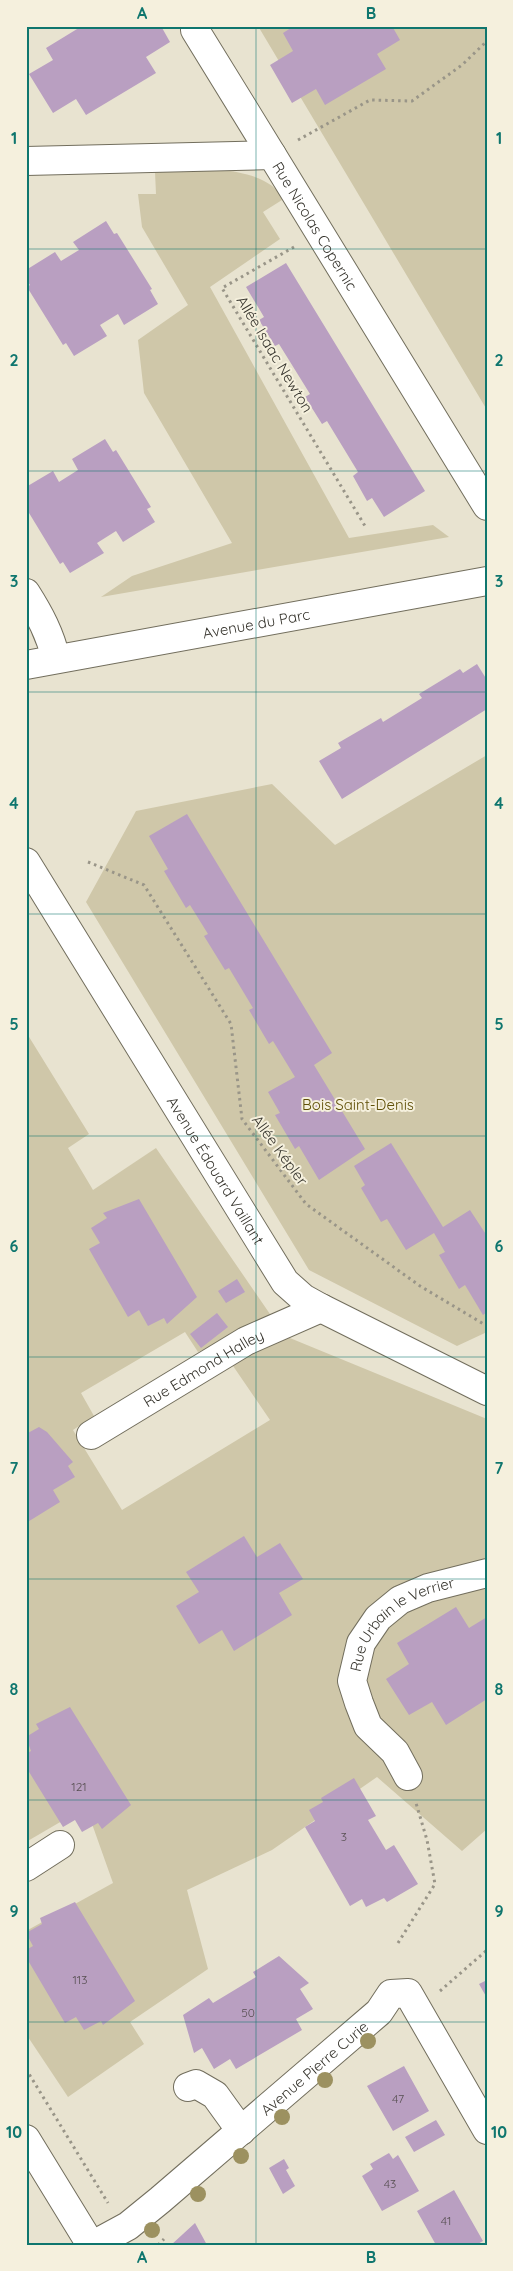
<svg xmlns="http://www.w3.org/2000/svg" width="513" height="2271" font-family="Quicksand,sans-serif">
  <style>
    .green { fill: #cfc7a9; fill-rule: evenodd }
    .building { fill: #b99fc1 }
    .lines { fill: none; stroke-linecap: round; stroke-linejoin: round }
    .minor-casing { stroke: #726e5d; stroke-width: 30 }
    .path { stroke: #999588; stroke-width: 3; stroke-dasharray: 2.5 4; stroke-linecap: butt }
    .minor { stroke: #fff; stroke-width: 28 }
    .tree { fill: #9c9160 }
    .grid { fill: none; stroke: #0f766e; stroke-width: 1; stroke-opacity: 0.55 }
    .labels { text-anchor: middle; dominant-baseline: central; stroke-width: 4; stroke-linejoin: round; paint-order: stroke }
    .number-label { font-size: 12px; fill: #585053 }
    .street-label { font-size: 15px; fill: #37352e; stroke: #f5f0dd }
    .park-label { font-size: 15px; fill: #5e4e05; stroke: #f5f0dd }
    .neatline { fill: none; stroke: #0f766e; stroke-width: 2 }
    .grid-label { font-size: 16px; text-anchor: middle; font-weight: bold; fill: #0f766e }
  </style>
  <rect width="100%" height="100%" fill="#e8e3d0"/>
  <path class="green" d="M 258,26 L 487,26 L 487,410 Z
    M 223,170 C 241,172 277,179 282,200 L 263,212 L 280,239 L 210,287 L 349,538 L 433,525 L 449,537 L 101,597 L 132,576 L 232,543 L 144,393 L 138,340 L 188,305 L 142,227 L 138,194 L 156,194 L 155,172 L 157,171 Z
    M 487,755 L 487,1332 L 457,1346 L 309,1270 L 86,902 L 136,811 L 272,784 L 335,845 Z
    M 26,1032 L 89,1134 L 68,1148 L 93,1190 L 156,1148 L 285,1336 L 487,1419 L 487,1829 L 462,1851 L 377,1777 L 272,1850 L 187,1890 L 208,1969 L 130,2022 L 144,2044 L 68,2097 L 26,2034 L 26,1931 L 113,1883 L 86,1807 L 26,1842 ZM 185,1332 L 198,1352 L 218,1344 L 270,1420 L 122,1510 L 73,1430 L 94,1416 L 81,1393 Z"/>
  <path class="building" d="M 82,26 L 161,26 L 170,42 L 146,57 L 156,73 L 86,115 L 76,99 L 53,113 L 29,74 L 53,60 L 46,48 Z
    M 294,26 L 392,26 L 400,40 L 377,54 L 386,69 L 325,105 L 316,89 L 292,103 L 270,65 L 293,51 L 283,33 Z
    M 106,221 L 114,234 L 117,233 L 152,289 L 150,290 L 158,304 L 124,325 L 118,314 L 100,325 L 107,336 L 74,356 L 66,343 L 63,345 L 27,287 L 30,285 L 26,279 L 26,270 L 55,252 L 61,261 L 79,250 L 73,242 Z
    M 286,263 L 425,491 L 384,517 L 372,498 L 367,501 L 353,476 L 358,472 L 327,421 L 322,424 L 305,397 L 310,394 L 279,344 L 275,346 L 259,320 L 264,317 L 246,287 Z
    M 105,439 L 113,452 L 116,450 L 151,507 L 147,509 L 155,522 L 123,542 L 116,531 L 97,543 L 104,553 L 70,573 L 63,562 L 60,564 L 26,508 L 28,505 L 26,487 L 53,471 L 59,482 L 78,470 L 72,459 Z
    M 477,664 L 487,680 L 487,709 L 342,799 L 319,761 L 341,748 L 338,743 L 381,718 L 383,722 L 422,698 L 419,694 L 460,669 L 463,673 Z
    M 187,814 L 332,1053 L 314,1065 L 365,1149 L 319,1180 L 299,1146 L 295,1149 L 275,1115 L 280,1113 L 268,1092 L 295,1077 L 273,1041 L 269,1044 L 249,1010 L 253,1008 L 229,968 L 225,970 L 204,936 L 208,934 L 190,905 L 186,908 L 164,871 L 168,869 L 149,836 Z
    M 391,1143 L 443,1227 L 470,1210 L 487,1236 L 487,1312 L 483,1315 L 465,1285 L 459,1289 L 439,1255 L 445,1252 L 434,1233 L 406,1250 L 387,1219 L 381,1222 L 361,1188 L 365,1185 L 354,1166 Z
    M 139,1199 L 197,1297 L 167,1324 L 164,1318 L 148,1326 L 139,1310 L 128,1317 L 89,1249 L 100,1243 L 91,1228 L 107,1218 L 103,1213 Z
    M 237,1279 L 245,1292 L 226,1303 L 218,1291 Z
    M 217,1313 L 228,1327 L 201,1348 L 190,1334 Z
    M 39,1427 L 47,1432 L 73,1462 L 68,1466 L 75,1477 L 53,1490 L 60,1502 L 26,1523 L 26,1434 Z
    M 244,1536 L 257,1557 L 280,1543 L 303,1579 L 279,1593 L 292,1615 L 234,1651 L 222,1630 L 199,1644 L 176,1606 L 199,1592 L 186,1572 Z
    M 456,1607 L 469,1628 L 487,1617 L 487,1699 L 446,1725 L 432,1702 L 409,1715 L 386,1679 L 409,1664 L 397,1643 Z
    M 70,1707 L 131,1805 L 102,1829 L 98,1823 L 82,1832 L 75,1820 L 63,1827 L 26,1767 L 26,1754 L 31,1751 L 26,1737 L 39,1729 L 36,1724 Z
    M 354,1778 L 376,1816 L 368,1820 L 386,1850 L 394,1845 L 418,1884 L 387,1902 L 384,1898 L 366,1907 L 362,1899 L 350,1906 L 305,1827 L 315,1821 L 309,1810 L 323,1802 L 321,1798 Z
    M 75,1902 L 135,2001 L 103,2025 L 101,2021 L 84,2030 L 76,2017 L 65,2023 L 26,1957 L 26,1950 L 33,1946 L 26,1933 L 42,1924 L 40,1918 Z
    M 279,1956 L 309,1983 L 300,1989 L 313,2009 L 296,2019 L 302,2030 L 236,2069 L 230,2059 L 214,2069 L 202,2048 L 194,2053 L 183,2015 L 209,1998 L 213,2003 L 256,1977 L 253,1972 Z
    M 487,1980 L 487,1998 L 479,1984 Z
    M 404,2066 L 429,2111 L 393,2131 L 367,2086 Z
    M 436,2120 L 445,2135 L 414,2152 L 405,2137 Z
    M 389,2153 L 393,2159 L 398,2155 L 419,2191 L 382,2211 L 362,2176 L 373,2169 L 370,2164 Z
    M 284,2159 L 289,2168 L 286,2170 L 295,2186 L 283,2194 L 269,2168 Z
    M 454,2190 L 483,2241 L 476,2245 L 436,2245 L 417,2211 Z
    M 195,2223 L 207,2245 L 171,2245 Z"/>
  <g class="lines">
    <defs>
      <g id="minor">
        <path d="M 195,30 L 272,155"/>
        <path id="s1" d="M 26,161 L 272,155 L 487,506"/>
        <path d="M 26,593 C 40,615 50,634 56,659"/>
        <path id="s2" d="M 26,665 L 487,581"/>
        <path id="s3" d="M 26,862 L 285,1282 L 303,1298 L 321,1308 L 487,1391"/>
        <path id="s4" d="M 91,1435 L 246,1341 L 321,1308"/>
        <path id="s5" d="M 408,1776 L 395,1752 L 368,1726 L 359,1703 L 352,1681 L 361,1643 L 378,1618 L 400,1600 L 428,1588 L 487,1573"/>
        <path d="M 26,1867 L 60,1845"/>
        <path d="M 188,2087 L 196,2084 L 215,2095 L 241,2131"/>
        <path d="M 26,2139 L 91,2245"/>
        <path id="s6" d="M 93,2245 L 128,2226 L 160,2200 L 379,2012 L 391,1994 L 408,1993 L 487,2130"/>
      </g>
    </defs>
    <use href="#minor" class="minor-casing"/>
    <path class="path" d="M 298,140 L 370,100 L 412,101 L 462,65 L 487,41
      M 294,247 L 222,288 L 365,526
      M 88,862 L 144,885 L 231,1024 L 242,1119 L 306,1204 L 420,1286 L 487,1326
      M 398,1943 L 435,1884 L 427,1840 L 416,1803
      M 440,1991 L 487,1950
      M 26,2069 L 108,2203
      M 158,2245 L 164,2239"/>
    <use href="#minor" class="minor"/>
  </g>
  <g class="tree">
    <circle cx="368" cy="2041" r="8"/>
    <circle cx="325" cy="2080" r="8"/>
    <circle cx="282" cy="2117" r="8"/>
    <circle cx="241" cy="2156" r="8"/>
    <circle cx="198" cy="2194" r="8"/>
    <circle cx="152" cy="2230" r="8"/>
  </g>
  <path class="grid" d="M 256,26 L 256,2245M 26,249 L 487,249M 26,471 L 487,471M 26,692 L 487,692M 26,914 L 487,914M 26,1136 L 487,1136M 26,1357 L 487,1357M 26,1579 L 487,1579M 26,1800 L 487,1800M 26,2022 L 487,2022"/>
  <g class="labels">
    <g class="number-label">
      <text x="79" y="1786">121</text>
      <text x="344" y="1836">3</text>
      <text x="80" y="1979">113</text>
      <text x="248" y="2012">50</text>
      <text x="398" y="2098">47</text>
      <text x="390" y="2183">43</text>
      <text x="446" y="2220">41</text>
    </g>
    <g class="street-label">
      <text stroke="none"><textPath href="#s1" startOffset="329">Rue Nicolas Copernic</textPath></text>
      <text transform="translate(275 354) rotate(59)">Allée Isaac Newton</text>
      <text stroke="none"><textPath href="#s2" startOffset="234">Avenue du Parc</textPath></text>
      <text transform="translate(280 1150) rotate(54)">Allée Képler</text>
      <text stroke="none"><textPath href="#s3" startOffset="362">Avenue Édouard Vaillant</textPath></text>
      <text stroke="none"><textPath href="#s4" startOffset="131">Rue Edmond Halley</textPath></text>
      <text stroke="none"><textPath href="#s5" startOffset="195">Rue Urbain le Verrier</textPath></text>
      <text stroke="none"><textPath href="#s6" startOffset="284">Avenue Pierre Curie</textPath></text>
    </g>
    <g class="park-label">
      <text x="358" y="1104">Bois Saint-Denis</text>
    </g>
  </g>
  <rect width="513" height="2271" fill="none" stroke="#f5f0dd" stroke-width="55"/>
  <rect x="28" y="28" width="458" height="2216" class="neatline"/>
  <g class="grid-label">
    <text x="142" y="19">A</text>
    <text x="371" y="19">B</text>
    <text x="14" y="144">1</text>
    <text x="499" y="144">1</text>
    <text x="14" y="366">2</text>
    <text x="499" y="366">2</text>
    <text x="14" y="587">3</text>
    <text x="499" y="587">3</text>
    <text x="14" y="809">4</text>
    <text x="499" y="809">4</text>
    <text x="14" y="1030">5</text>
    <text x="499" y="1030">5</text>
    <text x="14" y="1252">6</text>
    <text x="499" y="1252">6</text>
    <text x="14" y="1474">7</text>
    <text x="499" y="1474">7</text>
    <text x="14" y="1695">8</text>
    <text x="499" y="1695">8</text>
    <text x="14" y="1917">9</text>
    <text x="499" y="1917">9</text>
    <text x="14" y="2138">10</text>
    <text x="499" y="2138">10</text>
    <text x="142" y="2263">A</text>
    <text x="371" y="2263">B</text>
  </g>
</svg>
